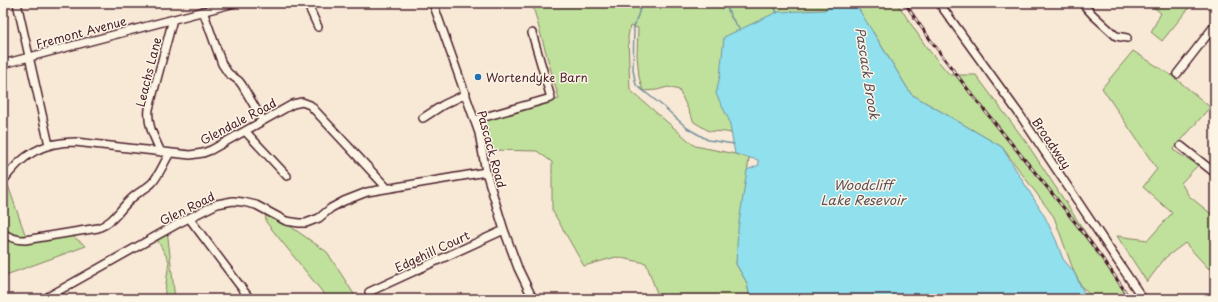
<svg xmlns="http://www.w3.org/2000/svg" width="1218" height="302" font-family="'Playpen Sans',sans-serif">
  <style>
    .green { fill: #bfe19b; stroke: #848063 }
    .water { fill: #90e0ed; stroke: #74939f }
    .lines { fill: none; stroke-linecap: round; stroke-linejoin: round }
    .stream { stroke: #74939f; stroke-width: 1.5 }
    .minor-casing { stroke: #4a1f2b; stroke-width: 10 }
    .minor { stroke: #fcf5e5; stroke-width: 7 }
    .rail-casing { stroke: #4a1f2b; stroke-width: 3 }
    .rail { stroke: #fcf5e5; stroke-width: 1.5; stroke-dasharray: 4.5; stroke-linecap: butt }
    .poi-dot { fill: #1f6fb2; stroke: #fcf5e5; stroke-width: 1.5 }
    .labels { text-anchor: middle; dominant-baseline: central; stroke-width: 3; stroke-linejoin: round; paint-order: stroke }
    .street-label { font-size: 12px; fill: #4a1f2b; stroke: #fcf5e5 }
    .poi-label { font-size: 12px; fill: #4a1f2b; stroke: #fcf5e5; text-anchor: start }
    .water-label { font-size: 13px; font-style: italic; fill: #5c4f5c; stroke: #fcf5e5 }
  </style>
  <rect width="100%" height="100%" fill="#f8e8d6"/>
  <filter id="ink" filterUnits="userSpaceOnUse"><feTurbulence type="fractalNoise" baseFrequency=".025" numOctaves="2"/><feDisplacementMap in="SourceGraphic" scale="8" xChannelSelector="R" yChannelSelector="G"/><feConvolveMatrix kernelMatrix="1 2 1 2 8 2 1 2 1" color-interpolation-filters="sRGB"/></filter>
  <g filter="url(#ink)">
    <path class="green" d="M 532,3 L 897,3 L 927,48 L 950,75 L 976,75 L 1026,142 L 1129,299 L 1094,299 L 1082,287 L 1074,272 L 1054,217 L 1002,147 L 911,94 L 873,32 L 758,139 L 726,132 L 709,131 L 694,122 L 679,90 L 668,87 L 657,90 L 643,91 L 639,77 L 637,55 L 638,28 L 630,26 L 628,37 L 630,90 L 695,146 L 735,154 L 749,158 L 736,264 L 747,283 L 750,299 L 657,299 L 658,296 L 646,263 L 616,257 L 584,266 L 552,210 L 552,162 L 537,151 L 493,150 L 485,120 L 559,99 Z
      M 1148,3 L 1193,3 L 1162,41 L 1151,32 L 1161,13 Z
      M 1133,51 L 1174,77 L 1210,107 L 1173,150 L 1198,165 L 1181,183 L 1189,196 L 1215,217 L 1215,262 L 1209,269 L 1185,243 L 1165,258 L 1147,282 L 1117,236 L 1148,240 L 1172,213 L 1143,187 L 1157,169 L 1102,88 Z
      M 3,171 L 26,237 L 67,232 L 86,246 L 3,276 Z
      M 265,210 L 277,217 L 327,252 L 357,299 L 328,299 L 266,222 Z
      M 167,229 L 175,299 L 164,299 L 169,261 L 155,236 Z"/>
    <path class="water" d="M 831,3 L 855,3 L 911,94 L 1002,147 L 1045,217 L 1056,240 L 1063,259 L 1074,272 L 1087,299 L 750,299 L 747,283 L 736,264 L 738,229 L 747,170 L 759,165 L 758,160 L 735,154 L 729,120 L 716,94 L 720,76 L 724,37 L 777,12 L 825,10 Z"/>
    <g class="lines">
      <path class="stream" d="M 640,3 L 640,9 L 634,27 L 633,70 L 636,85 L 664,107 L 687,128 L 708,140 L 734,144
        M 725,3 L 731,17 L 740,30
        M 773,3 L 777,13"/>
      <defs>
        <path id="minor" d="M 17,3 L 49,145
          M 307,3 L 318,27
          M 433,3 L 479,133 L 486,172 L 504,230 L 518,268 L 533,299
          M 939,3 L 1020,115 L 1143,299
          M 1082,3 L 1093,15 L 1116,36 L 1127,38
          M 203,11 L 222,64 L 228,73 L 239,81 L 242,85 L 263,121
          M 3,64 L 235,3
          M 1177,74 L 1215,25
          M 423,118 L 443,105 L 466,94
          M 474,120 L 551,98 L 532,33
          M 245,131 L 287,176
          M 1181,146 L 1215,173
          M 161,152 C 154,137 147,125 149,109 L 173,19
          M 3,181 C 22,155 42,142 75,142 L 190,155 L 203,153 L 211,150 L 293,104 L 302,102 L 310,105 L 387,188
          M 189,218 L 250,299
          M 3,233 C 10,238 16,240 25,240 L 98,228 C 114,222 118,211 130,200 C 136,193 146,189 152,183 C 160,174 164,162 170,153
          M 369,292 L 504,230
          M 44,299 L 181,222 L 217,204 L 233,201 L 243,202 L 256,205 L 286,221 L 299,223 L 306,223 L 319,218 L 331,208 L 344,201 L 367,192 L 486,172"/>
      </defs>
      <use href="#minor" class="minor-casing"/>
      <use href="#minor" class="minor"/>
      <defs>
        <path id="rail" d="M 905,3 C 920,26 936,48 953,70 C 1011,147 1078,218 1130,299"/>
      </defs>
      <use href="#rail" class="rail-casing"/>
      <use href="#rail" class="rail"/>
    </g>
  </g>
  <circle class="poi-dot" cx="478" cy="77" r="4"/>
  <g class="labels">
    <g class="street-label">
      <text transform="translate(81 32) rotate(-15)">Fremont Avenue</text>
      <text transform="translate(148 72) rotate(-76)">Leachs Lane</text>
      <text transform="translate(238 121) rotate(-28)">Glendale Road</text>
      <text transform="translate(1052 143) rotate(56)">Broadway</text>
      <text transform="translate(492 149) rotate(75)">Pascack Road</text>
      <text transform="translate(187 208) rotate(-26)">Glen Road</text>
      <text transform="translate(432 251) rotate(-25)">Edgehill Court</text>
    </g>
    <g class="poi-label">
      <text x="486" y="77">Wortendyke Barn</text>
    </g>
    <g class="water-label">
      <text transform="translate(868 73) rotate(81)">Pascack Brook</text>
      <text x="863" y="184">Woodcliff<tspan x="863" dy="15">Lake Resevoir</tspan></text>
    </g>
  </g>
  <rect width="1218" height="302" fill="none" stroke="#fcf5e5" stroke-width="16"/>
  <rect x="8" y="8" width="1202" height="286" fill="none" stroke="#4a1f2b" stroke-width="1.5" filter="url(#ink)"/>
</svg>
